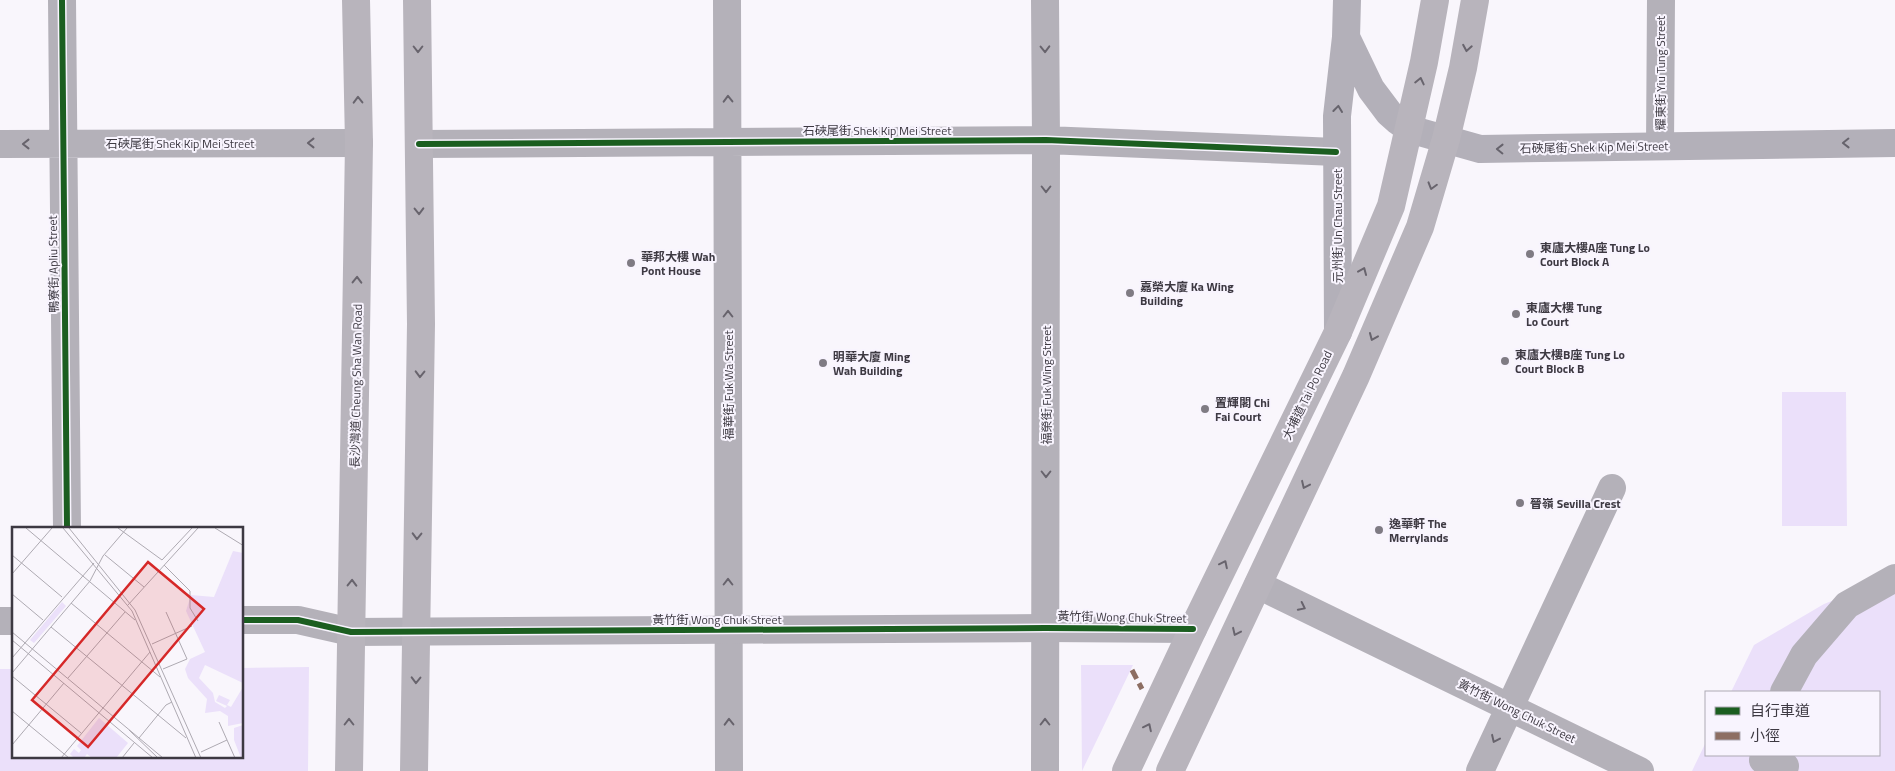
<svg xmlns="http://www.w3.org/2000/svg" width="1895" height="771" font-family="'Titillium Web','Noto Sans TC',sans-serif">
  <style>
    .green { fill: #ebe0fa }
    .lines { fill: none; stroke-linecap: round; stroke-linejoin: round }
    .minor { stroke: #b4b1b9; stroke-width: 28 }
    .tertiary { stroke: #b4b1b9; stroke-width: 28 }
    .secondary { stroke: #b3b0b9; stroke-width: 28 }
    .primary { stroke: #b8b4bc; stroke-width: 28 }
    .quiet { stroke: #8d6e63; stroke-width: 5; stroke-dasharray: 10 5; stroke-linecap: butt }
    .cycleway-casing { stroke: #f8f4fe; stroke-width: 9 }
    .cycleway { stroke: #1b5e20; stroke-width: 6 }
    .oneway { stroke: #68646d }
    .oneway2 { stroke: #67636c }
    .oneway3 { stroke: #66636c }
    .poi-dot { fill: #7f7b83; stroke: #f8f4fe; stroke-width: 2 }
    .labels { text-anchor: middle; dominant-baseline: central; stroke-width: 4; stroke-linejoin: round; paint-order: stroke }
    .street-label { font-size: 12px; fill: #3d3942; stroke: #f8f4fe }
    .poi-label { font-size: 12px; font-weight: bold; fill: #3d3942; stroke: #f8f4fe; text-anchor: start }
    .inset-road { fill: none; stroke: #aeaab2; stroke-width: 1 }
    .view { fill: #d62828; fill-opacity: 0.15; stroke: #d62828; stroke-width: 2.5 }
    .inset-edge { fill: none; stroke: #3d3942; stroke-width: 2.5 }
  </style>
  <rect width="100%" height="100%" fill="#f9f6fc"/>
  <path class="green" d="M 1782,392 L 1846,392 L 1847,526 L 1782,526 Z
    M 1895,576 L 1895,771 L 1692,771 L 1706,742 L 1706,755 L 1879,755 L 1879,692 L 1731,692 L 1754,645 L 1824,604 Z
    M 1081,665 L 1133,665 L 1082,771 Z
    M 309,667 L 308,771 L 0,771 L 0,669 L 14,669 L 14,757 L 242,757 L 243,668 Z"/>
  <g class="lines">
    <path class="minor" d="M 62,0 L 67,528
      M 727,0 L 729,771
      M 1045,0 L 1046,140 L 1045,771
      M 0,144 L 359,143
      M 419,144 L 1046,140 L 1336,152
      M 1660,146 L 1661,0
      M 1258,585 L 1640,771
      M 1784,692 L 1804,655 L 1847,605 L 1895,578
      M 1763,760 L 1785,766
      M 1480,771 L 1612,488"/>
    <path class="tertiary" d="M 242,620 L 298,620 L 351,632 L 1045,628 L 1193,629
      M 0,621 L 14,621"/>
    <path class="secondary" d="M 1346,37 L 1371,89 L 1389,113 L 1398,121 L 1409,129 L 1480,149 L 1895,143
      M 1338,332 L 1337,116 L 1346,37 L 1347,0"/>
    <path class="primary" d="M 349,771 L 359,143 L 356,0
      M 414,771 L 421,324 L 417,0
      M 1126,771 L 1193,629 L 1338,332 L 1391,206 L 1424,62 L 1435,0
      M 1170,771 L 1356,376 L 1420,227 L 1446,139 L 1463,68 L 1475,0"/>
    <path class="quiet" d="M 1132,670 L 1142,689"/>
    <defs>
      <path id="cycleway" d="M 62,0 L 67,528
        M 419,144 L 1046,140 L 1336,152
        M 242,620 L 298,620 L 351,632 L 1045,628 L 1193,629"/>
    </defs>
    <use href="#cycleway" class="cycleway-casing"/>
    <use href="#cycleway" class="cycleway"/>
  </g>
  <defs><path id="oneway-chevron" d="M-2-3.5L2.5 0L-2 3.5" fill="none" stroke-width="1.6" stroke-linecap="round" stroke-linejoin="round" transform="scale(1.25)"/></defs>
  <g class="oneway">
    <use href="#oneway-chevron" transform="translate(1467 48) rotate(100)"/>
    <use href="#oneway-chevron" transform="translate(418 49) rotate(90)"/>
    <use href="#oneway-chevron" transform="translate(1420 81) rotate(-77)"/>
    <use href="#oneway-chevron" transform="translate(358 100) rotate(-91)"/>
    <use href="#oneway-chevron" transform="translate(1432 186) rotate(106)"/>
    <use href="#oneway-chevron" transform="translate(419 211) rotate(89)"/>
    <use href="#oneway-chevron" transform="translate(1363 271) rotate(-67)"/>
    <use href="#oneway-chevron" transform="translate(357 280) rotate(-89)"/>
    <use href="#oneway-chevron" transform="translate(1373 337) rotate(113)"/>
    <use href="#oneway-chevron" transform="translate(420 374) rotate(91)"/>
    <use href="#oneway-chevron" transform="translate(1305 485) rotate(115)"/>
    <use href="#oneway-chevron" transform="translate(417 536) rotate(91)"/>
    <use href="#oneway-chevron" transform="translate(1224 564) rotate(-64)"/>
    <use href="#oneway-chevron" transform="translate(352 583) rotate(-89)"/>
    <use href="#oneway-chevron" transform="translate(1236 632) rotate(115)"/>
    <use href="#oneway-chevron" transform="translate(416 680) rotate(91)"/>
    <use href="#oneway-chevron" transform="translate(349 722) rotate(-90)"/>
    <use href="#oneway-chevron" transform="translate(1148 727) rotate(-64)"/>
  </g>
  <g class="oneway2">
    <use href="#oneway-chevron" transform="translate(1045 49) rotate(89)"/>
    <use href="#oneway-chevron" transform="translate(728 99) rotate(-91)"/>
    <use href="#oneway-chevron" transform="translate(311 143) rotate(180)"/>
    <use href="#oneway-chevron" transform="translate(26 144) rotate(180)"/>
    <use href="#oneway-chevron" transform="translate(1046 189) rotate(90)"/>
    <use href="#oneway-chevron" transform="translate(728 314) rotate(-90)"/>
    <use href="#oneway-chevron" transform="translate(1046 474) rotate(90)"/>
    <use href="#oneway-chevron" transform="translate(728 582) rotate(-90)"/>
    <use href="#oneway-chevron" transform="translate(1302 607) rotate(26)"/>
    <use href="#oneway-chevron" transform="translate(729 722) rotate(-91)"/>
    <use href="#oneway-chevron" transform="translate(1045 722) rotate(-90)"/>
    <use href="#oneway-chevron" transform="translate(1495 739) rotate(115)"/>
  </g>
  <g class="oneway3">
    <use href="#oneway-chevron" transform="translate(1338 109) rotate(-83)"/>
    <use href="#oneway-chevron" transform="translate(1846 143) rotate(179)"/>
    <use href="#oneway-chevron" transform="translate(1500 149) rotate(-179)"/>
  </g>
  <g class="poi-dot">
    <circle cx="1530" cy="254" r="5"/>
    <circle cx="631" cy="263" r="5"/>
    <circle cx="1130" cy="293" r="5"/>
    <circle cx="1516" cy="314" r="5"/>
    <circle cx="1505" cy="361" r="5"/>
    <circle cx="823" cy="363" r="5"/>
    <circle cx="1205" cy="409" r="5"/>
    <circle cx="1520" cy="503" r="5"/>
    <circle cx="1379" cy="530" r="5"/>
  </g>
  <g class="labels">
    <g class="street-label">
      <text transform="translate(1660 73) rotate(-90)">耀東街 Yiu Tung Street</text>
      <text x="877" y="130">石硤尾街 Shek Kip Mei Street</text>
      <text x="180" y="143">石硤尾街 Shek Kip Mei Street</text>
      <text transform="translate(1594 147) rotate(-1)">石硤尾街 Shek Kip Mei Street</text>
      <text transform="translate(1337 226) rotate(-90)">元州街 Un Chau Street</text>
      <text transform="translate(53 264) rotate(-91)">鴨寮街 Apliu Street</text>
      <text transform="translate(728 385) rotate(-90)">福華街 Fuk Wa Street</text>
      <text transform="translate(1046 385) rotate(-90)">福榮街 Fuk Wing Street</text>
      <text transform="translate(356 386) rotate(-89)">長沙灣道 Cheung Sha Wan Road</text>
      <text transform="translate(1307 395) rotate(-64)">大埔道 Tai Po Road</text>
      <text transform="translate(1122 617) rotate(1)">黃竹街 Wong Chuk Street</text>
      <text x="717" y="619">黃竹街 Wong Chuk Street</text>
      <text transform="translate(1517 711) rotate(26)">黃竹街 Wong Chuk Street</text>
    </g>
    <g class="poi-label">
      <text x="1540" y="247">東廬大樓A座 Tung Lo<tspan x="1540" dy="14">Court Block A</tspan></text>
      <text x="641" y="256">華邦大樓 Wah<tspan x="641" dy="14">Pont House</tspan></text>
      <text x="1140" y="286">嘉榮大廈 Ka Wing<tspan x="1140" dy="14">Building</tspan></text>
      <text x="1526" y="307">東廬大樓 Tung<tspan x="1526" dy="14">Lo Court</tspan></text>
      <text x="1515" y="354">東廬大樓B座 Tung Lo<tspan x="1515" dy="14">Court Block B</tspan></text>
      <text x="833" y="356">明華大廈 Ming<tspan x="833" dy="14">Wah Building</tspan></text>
      <text x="1215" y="402">置輝閣 Chi<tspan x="1215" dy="14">Fai Court</tspan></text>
      <text x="1530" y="503">晉嶺 Sevilla Crest</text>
      <text x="1389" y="523">逸華軒 The<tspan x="1389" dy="14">Merrylands</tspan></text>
    </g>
  </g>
  <g transform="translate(12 527)">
    <rect width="231" height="231" fill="#f9f6fc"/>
    <path d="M 221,24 L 231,26 L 231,156 L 193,138 L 187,151 L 201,166 L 203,175 L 213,181 L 215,179 L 204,174 L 207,168 L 218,173 L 215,178 L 219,180 L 231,160 L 231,196 L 216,199 L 216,189 L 208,184 L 193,186 L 195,172 L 176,151 L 173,142 L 178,132 L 193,125 L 174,84 L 179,68 L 202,70 ZM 50,75 L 54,79 L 22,116 L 18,113 ZM 87,191 L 116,216 L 104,231 L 80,231 L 75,227 L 72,231 L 62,231 L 58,227 L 62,222 L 67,226 L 69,223 L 65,219 ZM 231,198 L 231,231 L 229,231 L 222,213 L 222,201 Z" fill="#ebe0fa"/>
    <path class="inset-road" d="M 14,1 L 123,93M 51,1 L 120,84 L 184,231M 57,1 L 123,83 L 189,231M 106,1 L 150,33 L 180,1M 203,1 L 232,19M 0,28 L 50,70M 93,28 L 132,60M 152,38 L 178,64 L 178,81 L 186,94M 0,47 L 40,1M 0,67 L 31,93M 59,76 L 148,150M 116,78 L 186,1M 39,100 L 174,211M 0,105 L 151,231M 0,113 L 141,231M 140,117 L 180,99M 0,131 L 82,36M 151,142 L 175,132 L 154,85M 0,146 L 78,54 L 91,29 L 115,1M 0,149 L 69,206M 56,151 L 113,85M 0,184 L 57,231M 207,195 L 223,231M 117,203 L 146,231M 127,211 L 154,178 L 160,175M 0,218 L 52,156M 189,225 L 215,213M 49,231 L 138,125M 110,231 L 122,216"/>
    <path class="view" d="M 136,35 L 192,82 L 76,220 L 20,173 Z"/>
    <rect width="231" height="231" class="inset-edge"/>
  </g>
  <rect x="1705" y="691" width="175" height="65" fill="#f8f4fe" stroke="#ada9b3"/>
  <rect x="1715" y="707" width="25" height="8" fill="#1b5e20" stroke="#ada9b3"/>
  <text x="1750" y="716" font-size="15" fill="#3d3942">自行車道</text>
  <rect x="1715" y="732" width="25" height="8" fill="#8d6e63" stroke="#ada9b3"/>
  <text x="1750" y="741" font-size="15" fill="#3d3942">小徑</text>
</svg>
